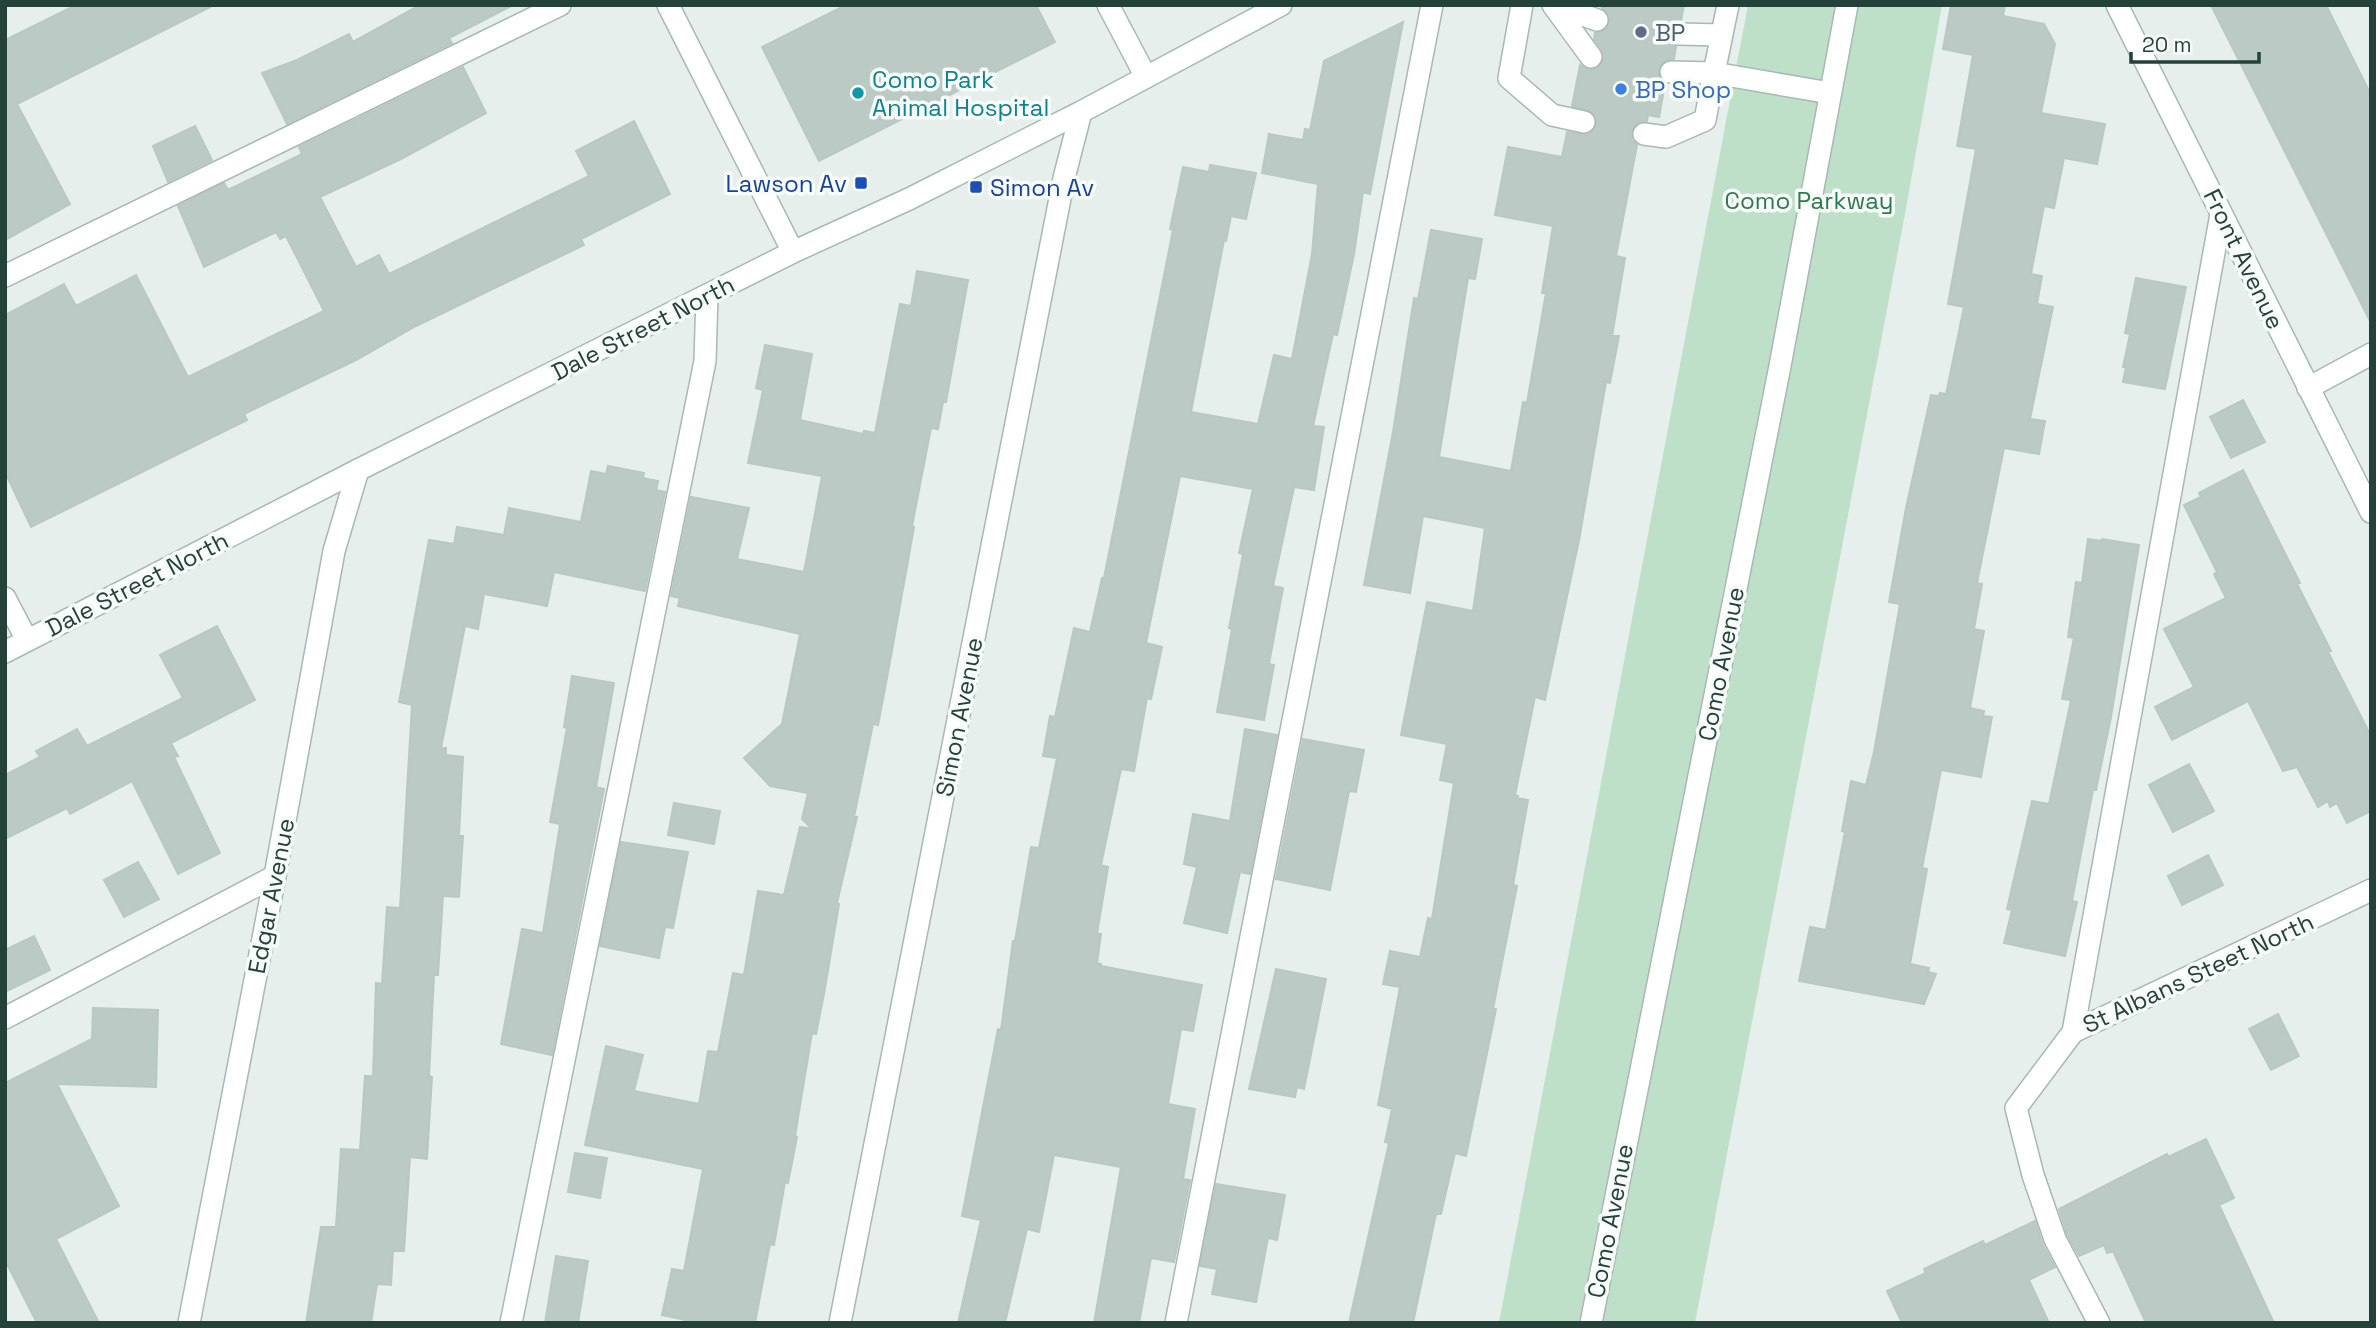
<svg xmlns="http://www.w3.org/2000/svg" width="2376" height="1328" font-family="'Space Grotesk',sans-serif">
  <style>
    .green { fill: #bfe0c8 }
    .building { fill: #bbcac4; stroke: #b8c9c2; stroke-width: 2 }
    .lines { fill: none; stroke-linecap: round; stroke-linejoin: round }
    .service-casing { stroke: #a8b8b2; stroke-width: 24 }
    .minor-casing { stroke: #a8b8b2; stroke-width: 24 }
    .tertiary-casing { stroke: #a8b8b2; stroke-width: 24 }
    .secondary-casing { stroke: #a4bbb3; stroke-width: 24 }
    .service { stroke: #fff; stroke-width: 21 }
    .minor { stroke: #fff; stroke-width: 21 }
    .tertiary { stroke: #fff; stroke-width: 21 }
    .secondary { stroke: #fff; stroke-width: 21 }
    .service-dot { fill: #5c6f8a; stroke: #f7fbf9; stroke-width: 2.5 }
    .shop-dot { fill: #3f7fe0; stroke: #f7fbf9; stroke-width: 2.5 }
    .culture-dot { fill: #0f9aa8; stroke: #f7fbf9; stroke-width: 2.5 }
    .transit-dot { fill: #1a4fb4; stroke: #f7fbf9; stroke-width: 2.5 }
    .labels { text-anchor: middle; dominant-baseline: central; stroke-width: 7; stroke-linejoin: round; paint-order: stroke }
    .service-label { font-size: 24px; fill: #4e5e75; stroke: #f7fbf9; text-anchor: start }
    .culture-label { font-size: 24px; fill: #0d838f; stroke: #f7fbf9; text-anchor: start }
    .shop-label { font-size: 24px; fill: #366cbe; stroke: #f7fbf9; text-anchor: start }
    .transit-label { font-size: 24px; fill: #164399; stroke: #f7fbf9; text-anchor: end }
    .park-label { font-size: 24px; fill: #2d7a4b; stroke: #f7fbf9 }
    .street-label { font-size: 24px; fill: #24423a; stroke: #f7fbf9 }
  </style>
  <rect width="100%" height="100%" fill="#e6efeb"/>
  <path class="green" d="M 1748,5 L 1942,5 L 1905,214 L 1695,1323 L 1499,1323 Z"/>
  <path class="building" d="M 76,5 L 214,5 L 17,104 L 70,204 L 5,240 L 5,40 Z
    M 420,5 L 513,5 L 449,38 L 452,43 L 287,124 L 262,73 L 297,60 L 349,34 L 353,42 Z
    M 846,5 L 1036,5 L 1055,42 L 819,161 L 762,47 Z
    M 1600,5 L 1684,5 L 1681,21 L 1671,23 L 1665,33 L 1667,41 L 1676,47 L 1674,59 L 1664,61 L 1658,71 L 1660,79 L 1665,84 L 1659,117 L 1648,115 L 1647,121 L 1638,122 L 1631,132 L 1632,140 L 1637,145 L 1616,256 L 1625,258 L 1612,336 L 1619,336 L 1610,383 L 1606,382 L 1579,540 L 1545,700 L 1535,697 L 1515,795 L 1518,796 L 1517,798 L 1528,800 L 1513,885 L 1517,886 L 1493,1009 L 1496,1009 L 1466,1156 L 1455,1153 L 1441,1214 L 1436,1214 L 1413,1323 L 1349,1323 L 1389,1143 L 1385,1142 L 1392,1109 L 1378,1105 L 1400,987 L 1383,984 L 1390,951 L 1420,957 L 1428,918 L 1432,919 L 1454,783 L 1440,780 L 1447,744 L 1401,735 L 1427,602 L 1473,611 L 1485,528 L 1423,516 L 1410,593 L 1364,585 L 1393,432 L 1414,298 L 1418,299 L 1431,230 L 1482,239 L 1475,279 L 1468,278 L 1439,457 L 1511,471 L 1523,402 L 1527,403 L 1546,293 L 1542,293 L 1553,226 L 1495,215 L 1508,147 L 1562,157 L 1567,132 L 1587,135 L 1594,130 L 1597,119 L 1593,113 L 1572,106 L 1580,65 L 1586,69 L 1593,70 L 1603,62 L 1602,50 L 1594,39 L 1595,33 L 1606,29 L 1610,18 Z
    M 1951,5 L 2005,5 L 2003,16 L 2044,24 L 2055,44 L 2041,113 L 2105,124 L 2097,164 L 2064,158 L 2054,208 L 2044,206 L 2031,274 L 2042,276 L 2037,304 L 2053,307 L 2030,419 L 2045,421 L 2039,454 L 2004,448 L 1977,583 L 1982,584 L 1974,629 L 1984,631 L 1970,708 L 1984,711 L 1983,716 L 1992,717 L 1981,777 L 1941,770 L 1922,868 L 1927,869 L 1910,964 L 1929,968 L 1928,972 L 1936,974 L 1924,1004 L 1799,981 L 1810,927 L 1826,930 L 1845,832 L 1842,831 L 1851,781 L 1866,785 L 1874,752 L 1900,604 L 1889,602 L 1906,508 L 1931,395 L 1939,396 L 1940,393 L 1946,394 L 1964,307 L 1948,304 L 1976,149 L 1957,146 L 1973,55 L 1943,49 Z
    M 2211,5 L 2326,5 L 2371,95 L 2371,323 Z
    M 1403,22 L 1370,194 L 1363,192 L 1354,254 L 1337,335 L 1333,334 L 1313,426 L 1324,427 L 1314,490 L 1294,487 L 1273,586 L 1283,588 L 1269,664 L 1274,665 L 1264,720 L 1217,712 L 1232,629 L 1229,628 L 1243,554 L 1239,553 L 1253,489 L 1180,476 L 1146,643 L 1162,647 L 1151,699 L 1147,698 L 1134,771 L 1121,769 L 1101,865 L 1108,867 L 1097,934 L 1101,934 L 1097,963 L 1101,964 L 1101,966 L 1202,985 L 1193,1031 L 1181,1029 L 1168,1104 L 1195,1109 L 1183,1179 L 1190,1180 L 1174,1262 L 1151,1258 L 1139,1323 L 1094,1323 L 1121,1167 L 1054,1155 L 1039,1232 L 1027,1229 L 1005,1323 L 958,1323 L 981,1220 L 962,1216 L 998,1029 L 1001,1030 L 1013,941 L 1015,941 L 1031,847 L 1039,848 L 1057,758 L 1043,756 L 1050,716 L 1055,717 L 1074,628 L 1090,632 L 1102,578 L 1104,578 L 1173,230 L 1170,229 L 1183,167 L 1209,172 L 1210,165 L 1256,173 L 1246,219 L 1231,216 L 1226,241 L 1224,240 L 1191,412 L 1258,424 L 1274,355 L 1292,359 L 1312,254 L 1318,184 L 1262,173 L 1269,134 L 1303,140 L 1305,129 L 1310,130 L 1324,61 Z
    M 463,67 L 486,113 L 401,159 L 320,197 L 356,267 L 379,255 L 389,274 L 589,176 L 576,151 L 634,121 L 670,194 L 581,239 L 584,245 L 416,326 L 356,360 L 244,414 L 247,420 L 31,527 L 5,472 L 5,315 L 64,284 L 76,306 L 136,275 L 188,377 L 324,311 L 286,236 L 280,239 L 276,232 L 204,267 L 178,206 L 224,183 L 228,190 L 302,154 L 299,147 Z
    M 195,126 L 212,160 L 168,182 L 153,146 Z
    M 917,271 L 968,280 L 946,402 L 943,402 L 938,429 L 931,428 L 912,526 L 914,527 L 889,667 L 878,725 L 873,724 L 854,817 L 857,817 L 837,903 L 839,904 L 824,994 L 816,1034 L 812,1033 L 795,1136 L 797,1137 L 788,1183 L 785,1182 L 774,1245 L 770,1244 L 755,1323 L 699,1323 L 662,1315 L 672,1269 L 684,1271 L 703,1169 L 585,1145 L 606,1046 L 643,1055 L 634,1091 L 699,1104 L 708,1051 L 718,1052 L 733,973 L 744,975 L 758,891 L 784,895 L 800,827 L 812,829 L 802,819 L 808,793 L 770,786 L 744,758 L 782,724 L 800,634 L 678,606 L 680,598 L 671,596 L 691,497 L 749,508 L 737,559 L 804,572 L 822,476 L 748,463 L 763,390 L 756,388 L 765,345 L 812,354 L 800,420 L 863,434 L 864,431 L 875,433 L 900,304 L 911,306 Z
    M 2136,278 L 2186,287 L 2165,389 L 2123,382 L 2126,367 L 2123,367 L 2130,334 L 2125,333 Z
    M 2243,400 L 2265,442 L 2231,458 L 2210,417 Z
    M 608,466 L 644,473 L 643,478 L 658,481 L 656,490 L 665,492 L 645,591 L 554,572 L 547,606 L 484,594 L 478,629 L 465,626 L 441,748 L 446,748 L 446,755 L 463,757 L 459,836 L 463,836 L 459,897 L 443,896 L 438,975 L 434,975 L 429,1076 L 432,1077 L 427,1159 L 410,1157 L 404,1251 L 393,1251 L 391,1285 L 377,1284 L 371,1323 L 306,1323 L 321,1227 L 336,1227 L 341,1149 L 360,1150 L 365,1076 L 373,1076 L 376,983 L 382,984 L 387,907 L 400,908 L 412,705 L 399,702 L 429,540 L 454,544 L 457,527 L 504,535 L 509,508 L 581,522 L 591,471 L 606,474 Z
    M 2243,470 L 2300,583 L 2297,584 L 2331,651 L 2328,652 L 2371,736 L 2371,811 L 2347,823 L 2337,803 L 2330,807 L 2328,801 L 2318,807 L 2297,767 L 2283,771 L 2248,701 L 2172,740 L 2155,707 L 2194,687 L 2164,629 L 2226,598 L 2214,574 L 2217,572 L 2184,505 L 2201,497 L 2199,493 Z
    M 2088,539 L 2101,541 L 2102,539 L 2139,545 L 2111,717 L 2096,790 L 2093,790 L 2072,901 L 2077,902 L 2065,956 L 2004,943 L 2012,910 L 2007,909 L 2032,801 L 2049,804 L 2071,700 L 2062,699 L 2074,638 L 2068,637 L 2076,582 L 2082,583 Z
    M 217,626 L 255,700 L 171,743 L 178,756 L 174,757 L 220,853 L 178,874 L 132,781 L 70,814 L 67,808 L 5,839 L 5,775 L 40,757 L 36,751 L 77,729 L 87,746 L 183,698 L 160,655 Z
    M 572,676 L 614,683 L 596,787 L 604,789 L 552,1055 L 501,1044 L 522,929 L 543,933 L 560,824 L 550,822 L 567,728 L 564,727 Z
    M 1245,729 L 1277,735 L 1250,874 L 1240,872 L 1227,933 L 1184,923 L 1197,867 L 1184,864 L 1193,814 L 1230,821 Z
    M 1303,739 L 1364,750 L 1356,792 L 1349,791 L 1330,890 L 1276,879 Z
    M 2189,764 L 2214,811 L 2173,832 L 2149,785 Z
    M 674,803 L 720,811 L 714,844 L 668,835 Z
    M 621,842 L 688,852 L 673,928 L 665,927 L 659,958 L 600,946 Z
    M 2208,855 L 2223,885 L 2182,905 L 2168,876 Z
    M 138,862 L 159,899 L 124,917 L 104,880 Z
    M 34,936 L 50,970 L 5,992 L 5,950 Z
    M 1276,969 L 1326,979 L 1304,1089 L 1297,1087 L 1295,1097 L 1249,1089 Z
    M 93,1008 L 158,1010 L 156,1087 L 57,1084 L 119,1206 L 56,1239 L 99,1323 L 37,1323 L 5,1260 L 5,1083 L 92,1039 Z
    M 2278,1014 L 2299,1056 L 2271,1070 L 2249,1029 Z
    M 2206,1139 L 2234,1198 L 2219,1205 L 2274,1323 L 2146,1323 L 2113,1251 L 2107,1253 L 2104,1245 L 2079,1256 L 2067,1234 L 2059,1209 L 2167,1154 L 2168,1157 Z
    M 575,1153 L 607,1158 L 600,1198 L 568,1192 Z
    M 1216,1184 L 1285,1195 L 1277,1240 L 1268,1238 L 1256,1302 L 1212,1294 L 1217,1269 L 1200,1266 Z
    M 2035,1221 L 2043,1245 L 2055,1267 L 2029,1280 L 2049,1323 L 1902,1323 L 1887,1291 L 1926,1273 L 1924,1269 L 1983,1241 L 1985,1245 Z
    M 556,1256 L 588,1261 L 578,1323 L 545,1323 Z"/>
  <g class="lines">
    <defs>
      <path id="service" d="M 1108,5 L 1146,77
        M 1522,5 L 1509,78 L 1552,115 L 1584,122
        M 1553,5 L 1591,57
        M 1555,5 L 1597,20
        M 1728,5 L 1714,73 L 1830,93
        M 1678,34 L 1722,35
        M 1644,134 L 1666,137 L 1705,120 L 1714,73 L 1671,72
        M 5,276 L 560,5
        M 2308,388 L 2371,354
        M 5,1018 L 275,876
        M 2073,1032 L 2221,214
        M 511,1323 L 705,361 L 707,296
        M 1176,1323 L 1432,5
        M 2099,1323 L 2055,1239 L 2033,1175 L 2016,1108 L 2073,1032 L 2371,890"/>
      <path id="minor" d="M 668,5 L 793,252
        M 5,598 L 27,640
        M 189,1323 L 275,876 L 334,551 L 358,470
        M 840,1323 L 1064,178 L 1081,112"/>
      <path id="tertiary" d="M 2117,5 L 2371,512
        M 1591,1323 L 1780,366 L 1847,5"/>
      <path id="secondary" d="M 5,652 L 358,470 L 793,252 L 909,199 L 1081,112 L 1281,5"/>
    </defs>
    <use href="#service" class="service-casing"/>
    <use href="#minor" class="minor-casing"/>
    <use href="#tertiary" class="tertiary-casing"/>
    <use href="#secondary" class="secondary-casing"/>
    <use href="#service" class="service"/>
    <use href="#minor" class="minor"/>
    <use href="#tertiary" class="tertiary"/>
    <use href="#secondary" class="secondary"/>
  </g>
  <circle class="service-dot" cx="1641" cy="32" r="7"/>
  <circle class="shop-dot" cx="1621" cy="89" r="7"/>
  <circle class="culture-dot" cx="858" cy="93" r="7"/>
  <g class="transit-dot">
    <rect x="854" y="176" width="14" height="14" rx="3.5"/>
    <rect x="969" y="180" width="14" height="14" rx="3.5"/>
  </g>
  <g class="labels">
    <g class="service-label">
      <text x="1655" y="32">BP</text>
    </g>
    <g class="culture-label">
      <text x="872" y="79">Como Park<tspan x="872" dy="28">Animal Hospital</tspan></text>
    </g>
    <g class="shop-label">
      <text x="1635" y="89">BP Shop</text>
    </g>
    <g class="transit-label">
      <text x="847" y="183">Lawson Av</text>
      <text x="990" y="187" text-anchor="start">Simon Av</text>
    </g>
    <g class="park-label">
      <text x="1809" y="200">Como Parkway</text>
    </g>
    <g class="street-label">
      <text transform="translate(2244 259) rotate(64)">Front Avenue</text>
      <text transform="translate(643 328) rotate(-27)">Dale Street North</text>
      <text transform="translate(137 584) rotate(-27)">Dale Street North</text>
      <text transform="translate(1721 664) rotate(-79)">Como Avenue</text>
      <text transform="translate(959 717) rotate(-79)">Simon Avenue</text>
      <text transform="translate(271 896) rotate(-79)">Edgar Avenue</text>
      <text transform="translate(2198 973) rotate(-25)">St Albans Steet North</text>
      <text transform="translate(1610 1221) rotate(-79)">Como Avenue</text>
    </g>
  </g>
  <rect width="2376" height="1328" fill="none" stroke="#24423a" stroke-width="14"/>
  <path d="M2131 52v10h128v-10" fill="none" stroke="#24423a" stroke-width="3.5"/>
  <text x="2142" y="52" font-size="21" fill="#24423a" stroke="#f7fbf9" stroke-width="5" paint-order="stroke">20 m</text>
</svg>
